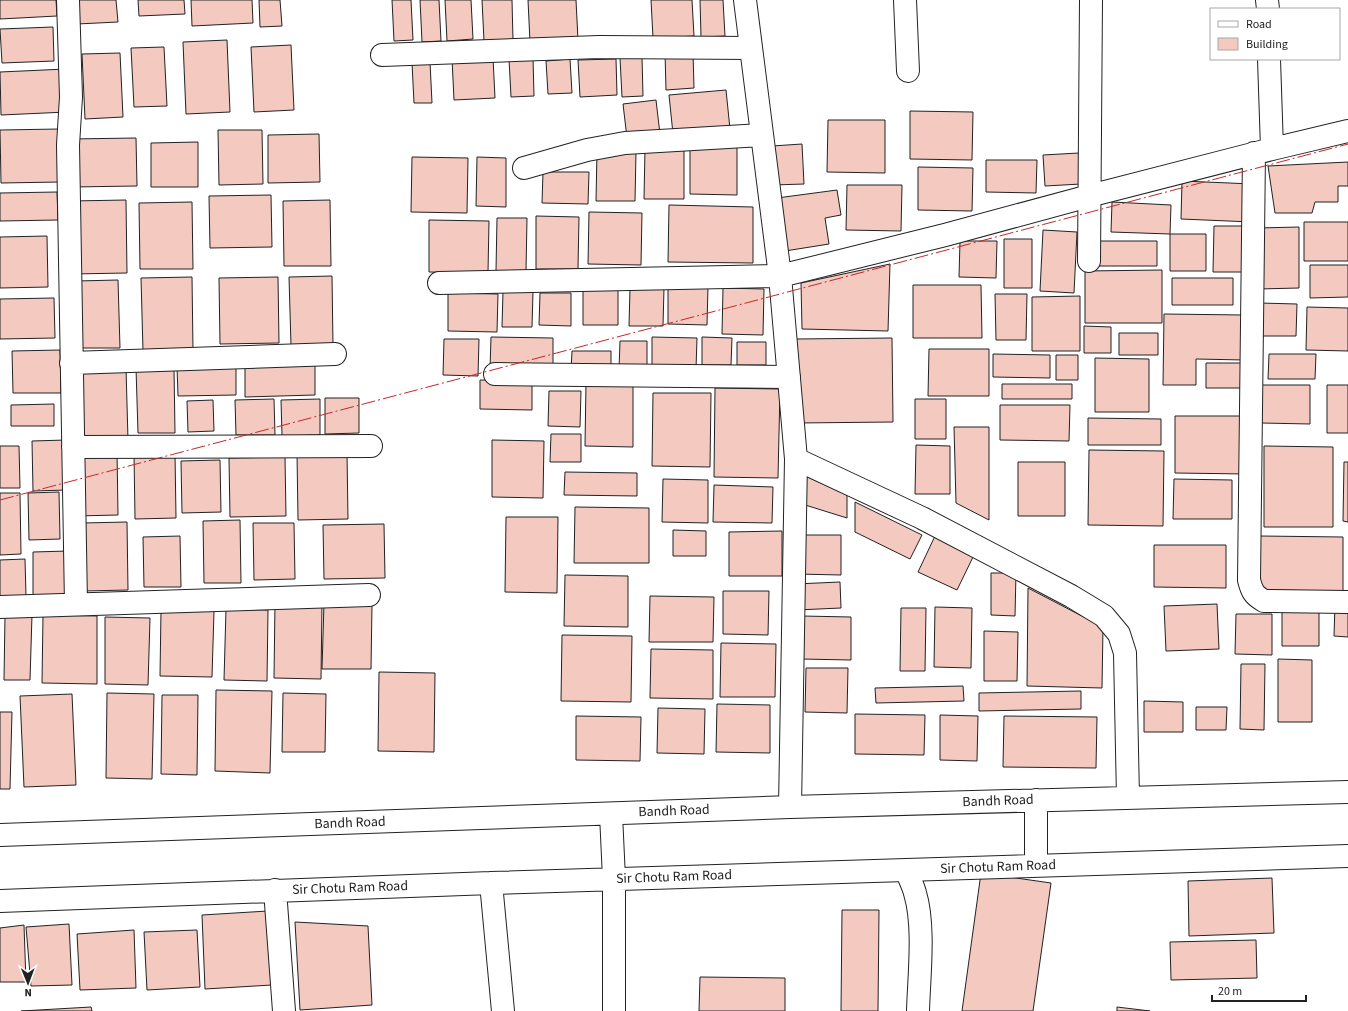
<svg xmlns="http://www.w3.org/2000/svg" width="1348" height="1011" font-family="'Source Sans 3',sans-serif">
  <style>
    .building { fill: #f3c9c0; stroke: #222 }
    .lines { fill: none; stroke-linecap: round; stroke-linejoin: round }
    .minor-casing { stroke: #222; stroke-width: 24 }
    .minor { stroke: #fff; stroke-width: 22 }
    .power { stroke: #c62828; stroke-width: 1; stroke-dasharray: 14 3 2 3; stroke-linecap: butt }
    .labels { text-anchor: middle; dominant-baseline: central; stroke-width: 3; stroke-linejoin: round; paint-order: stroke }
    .street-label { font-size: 14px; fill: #222; stroke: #fff }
  </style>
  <rect width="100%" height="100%" fill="#fff"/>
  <path class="building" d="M 0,0 L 56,0 L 57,16 L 0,19 Z
    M 77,0 L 116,0 L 118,22 L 77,24 Z
    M 138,0 L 184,0 L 185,14 L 139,16 Z
    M 191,0 L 252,0 L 253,23 L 192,26 Z
    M 259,0 L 280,0 L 282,26 L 260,27 Z
    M 392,0 L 411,0 L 413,40 L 394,41 Z
    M 420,0 L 439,0 L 441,41 L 422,42 Z
    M 445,0 L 471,0 L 473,39 L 447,41 Z
    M 482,0 L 512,0 L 513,40 L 484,41 Z
    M 528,0 L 576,0 L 578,40 L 530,42 Z
    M 651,0 L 692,0 L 694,36 L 653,38 Z
    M 700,0 L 723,0 L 725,36 L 701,37 Z
    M 53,27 L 54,61 L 2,63 L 0,29 Z
    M 227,40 L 230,112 L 186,114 L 183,42 Z
    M 291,45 L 294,110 L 254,112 L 251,47 Z
    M 164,47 L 167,106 L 134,107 L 131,48 Z
    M 693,52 L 694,88 L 666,90 L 665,53 Z
    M 120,53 L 123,117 L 85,119 L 82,54 Z
    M 642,57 L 643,96 L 622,97 L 620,58 Z
    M 493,58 L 495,98 L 454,100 L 452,59 Z
    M 533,58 L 534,96 L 511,97 L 509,59 Z
    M 570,59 L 572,93 L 548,94 L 546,61 Z
    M 616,59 L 617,95 L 580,97 L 578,60 Z
    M 430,62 L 432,103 L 414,103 L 412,63 Z
    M 66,69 L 67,112 L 1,115 L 0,72 Z
    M 726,90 L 730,129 L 673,134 L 669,95 Z
    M 656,100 L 660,134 L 627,138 L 623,104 Z
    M 910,111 L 973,112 L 972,160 L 910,159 Z
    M 828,120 L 885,120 L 885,173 L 827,172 Z
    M 59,129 L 60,182 L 1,183 L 0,130 Z
    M 218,130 L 262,130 L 263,184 L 219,185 Z
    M 319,134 L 320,182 L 268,183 L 268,135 Z
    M 136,138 L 137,186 L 71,187 L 70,139 Z
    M 198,142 L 198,187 L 151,187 L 151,143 Z
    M 690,144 L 737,145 L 737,195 L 690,194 Z
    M 802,144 L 804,184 L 773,185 L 772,146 Z
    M 645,148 L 684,149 L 684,199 L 644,199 Z
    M 597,151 L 636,152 L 635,201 L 596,201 Z
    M 1079,153 L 1081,184 L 1045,186 L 1043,155 Z
    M 412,157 L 468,158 L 467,213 L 411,212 Z
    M 477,157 L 506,158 L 506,207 L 476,206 Z
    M 986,160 L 1037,160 L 1036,193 L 986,192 Z
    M 1348,162 L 1348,186 L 1338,186 L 1338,202 L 1315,202 L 1312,213 L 1275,213 L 1268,166 Z
    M 918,167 L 973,168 L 972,211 L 918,210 Z
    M 543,172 L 589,172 L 588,204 L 542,203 Z
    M 1182,181 L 1253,184 L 1252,222 L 1181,219 Z
    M 847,185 L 902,185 L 901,231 L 846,230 Z
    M 837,190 L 841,215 L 825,218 L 829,244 L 785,251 L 777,198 Z
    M 57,192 L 58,220 L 0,221 L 0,193 Z
    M 271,195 L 272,247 L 210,248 L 209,196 Z
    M 126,200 L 127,273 L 72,274 L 71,201 Z
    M 330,200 L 331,266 L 284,266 L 283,201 Z
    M 192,202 L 193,269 L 140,269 L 139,203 Z
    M 1112,202 L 1171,205 L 1170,234 L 1111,232 Z
    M 669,205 L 753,207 L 753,263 L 668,262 Z
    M 589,212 L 642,213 L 641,265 L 588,264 Z
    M 536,216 L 579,217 L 578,269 L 536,269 Z
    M 497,218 L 527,218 L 526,272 L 496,271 Z
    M 429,220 L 489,221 L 488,273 L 429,272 Z
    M 1304,222 L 1348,222 L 1348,261 L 1304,261 Z
    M 1214,226 L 1250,226 L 1250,272 L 1213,272 Z
    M 1299,227 L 1299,288 L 1258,289 L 1257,228 Z
    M 1043,230 L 1077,232 L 1074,293 L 1040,291 Z
    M 1170,234 L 1206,234 L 1206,271 L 1170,271 Z
    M 47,236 L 48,287 L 0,288 L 0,237 Z
    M 1004,239 L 1032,239 L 1032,288 L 1004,288 Z
    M 960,241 L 997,241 L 996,278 L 959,277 Z
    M 1098,241 L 1157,241 L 1157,266 L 1098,266 Z
    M 890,264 L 888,331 L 802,329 L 801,283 Z
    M 1310,265 L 1348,265 L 1348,297 L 1310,298 Z
    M 1162,270 L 1162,323 L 1085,323 L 1085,271 Z
    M 332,276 L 333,345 L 291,346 L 289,277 Z
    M 192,277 L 193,350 L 143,351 L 141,278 Z
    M 278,277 L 279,343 L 220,344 L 219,278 Z
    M 1172,278 L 1233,278 L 1233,305 L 1172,305 Z
    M 118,280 L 120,348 L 77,348 L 76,281 Z
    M 913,285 L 981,285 L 982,338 L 913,338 Z
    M 668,286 L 708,286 L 707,325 L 668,324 Z
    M 630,288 L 664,288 L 663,326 L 629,326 Z
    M 723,288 L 764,289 L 763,335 L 722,334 Z
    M 583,290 L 618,290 L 618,325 L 583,325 Z
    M 503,291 L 533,291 L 532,327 L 502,327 Z
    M 448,293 L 498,294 L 497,332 L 448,331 Z
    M 540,293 L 571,293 L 571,326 L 539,325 Z
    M 995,294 L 1027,294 L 1026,340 L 996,340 Z
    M 1080,296 L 1080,351 L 1032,351 L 1032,297 Z
    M 54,298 L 55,338 L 0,339 L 0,299 Z
    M 1259,303 L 1297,304 L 1296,336 L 1258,336 Z
    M 1307,307 L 1348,308 L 1348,351 L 1306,350 Z
    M 1164,314 L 1244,315 L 1244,360 L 1196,359 L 1196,385 L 1163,385 Z
    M 1084,326 L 1111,327 L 1111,353 L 1084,353 Z
    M 1119,333 L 1158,333 L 1158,355 L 1119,355 Z
    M 491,337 L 553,338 L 553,370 L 490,369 Z
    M 652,337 L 697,338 L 696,369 L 652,369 Z
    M 702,337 L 732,338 L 731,365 L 702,365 Z
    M 892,338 L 893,422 L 797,423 L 796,339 Z
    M 444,339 L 479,339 L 478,376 L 443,375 Z
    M 620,341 L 647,341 L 647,370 L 619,370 Z
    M 737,342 L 766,342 L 766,365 L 737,365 Z
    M 929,349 L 989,349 L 989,396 L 928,396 Z
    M 60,350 L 61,393 L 13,393 L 12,351 Z
    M 572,351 L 611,351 L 611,371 L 571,371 Z
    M 993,354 L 1050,355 L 1050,378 L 993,377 Z
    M 1269,354 L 1316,354 L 1315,379 L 1268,379 Z
    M 1056,355 L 1078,355 L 1078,380 L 1056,380 Z
    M 1095,358 L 1149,359 L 1149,412 L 1095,412 Z
    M 315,359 L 315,395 L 245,397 L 245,360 Z
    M 1206,363 L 1247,363 L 1246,388 L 1206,388 Z
    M 236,365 L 236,395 L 178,396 L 177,366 Z
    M 174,367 L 175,433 L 138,433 L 136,368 Z
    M 126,368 L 128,440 L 80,441 L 78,369 Z
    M 480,380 L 532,381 L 532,410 L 480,409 Z
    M 586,382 L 633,383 L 633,447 L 585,446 Z
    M 1002,384 L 1072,384 L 1072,399 L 1002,399 Z
    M 1261,385 L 1310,385 L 1310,424 L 1261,423 Z
    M 1327,385 L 1348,385 L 1348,433 L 1327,433 Z
    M 715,388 L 780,389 L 778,478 L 714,477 Z
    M 549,391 L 581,391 L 580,427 L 548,426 Z
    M 653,393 L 711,393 L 710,467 L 652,466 Z
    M 325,398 L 359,398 L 359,433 L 325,434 Z
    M 274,399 L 275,435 L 236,435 L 235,400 Z
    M 320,399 L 320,435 L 282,436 L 281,400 Z
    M 915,399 L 946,399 L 946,439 L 915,439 Z
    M 213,400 L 214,431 L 188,432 L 187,401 Z
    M 54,404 L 54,426 L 11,426 L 11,405 Z
    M 1000,405 L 1070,405 L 1069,441 L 1000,440 Z
    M 1175,416 L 1247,416 L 1247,474 L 1175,473 Z
    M 1088,418 L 1161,419 L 1161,445 L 1088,445 Z
    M 954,427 L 989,427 L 989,520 L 956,503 Z
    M 551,434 L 581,434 L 581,462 L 550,462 Z
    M 66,440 L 67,490 L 33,491 L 32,441 Z
    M 492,440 L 544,441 L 543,498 L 492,497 Z
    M 916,445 L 950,446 L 950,494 L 915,494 Z
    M 0,446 L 19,446 L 20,488 L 0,488 Z
    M 1264,446 L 1333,447 L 1333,527 L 1264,527 Z
    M 1089,450 L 1164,451 L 1163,526 L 1088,525 Z
    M 117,451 L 118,515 L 76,516 L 75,452 Z
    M 347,452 L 348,519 L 298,520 L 297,453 Z
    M 175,453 L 176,518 L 135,519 L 134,454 Z
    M 285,457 L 286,516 L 230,517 L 229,458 Z
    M 220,460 L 221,512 L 182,513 L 181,461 Z
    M 1018,462 L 1065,462 L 1065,516 L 1018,516 Z
    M 1344,462 L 1348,462 L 1348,522 L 1343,521 Z
    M 565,472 L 637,473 L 637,496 L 564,495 Z
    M 803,475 L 847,495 L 847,518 L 802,504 Z
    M 663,479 L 708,480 L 708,523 L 662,522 Z
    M 1174,479 L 1232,480 L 1232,519 L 1173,519 Z
    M 714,485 L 773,487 L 772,523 L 713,522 Z
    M 59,492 L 60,539 L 29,540 L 28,493 Z
    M 0,493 L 20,493 L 21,554 L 0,555 Z
    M 855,502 L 922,535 L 910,559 L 855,532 Z
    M 575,507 L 649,508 L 649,563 L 574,563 Z
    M 506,517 L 558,517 L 557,593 L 505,592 Z
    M 240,520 L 241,583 L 204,583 L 203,521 Z
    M 127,522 L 128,590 L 84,591 L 82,523 Z
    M 253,523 L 294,523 L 295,579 L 254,580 Z
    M 384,524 L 385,578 L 324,579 L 323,525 Z
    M 673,530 L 706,531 L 706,556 L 673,556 Z
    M 782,531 L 782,576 L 729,576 L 729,532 Z
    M 798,535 L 841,535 L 841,575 L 797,574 Z
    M 180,536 L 181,587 L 144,587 L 143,537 Z
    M 935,536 L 974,555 L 957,590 L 918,572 Z
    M 1260,536 L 1343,537 L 1343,591 L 1259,590 Z
    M 1154,545 L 1226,545 L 1226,588 L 1154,587 Z
    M 68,551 L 69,595 L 33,596 L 33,552 Z
    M 25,559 L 26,596 L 0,596 L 0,560 Z
    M 991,573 L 1016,573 L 1015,616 L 991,615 Z
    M 565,575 L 628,576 L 628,627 L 564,626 Z
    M 840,582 L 841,608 L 796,610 L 795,584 Z
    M 1028,588 L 1103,627 L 1102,688 L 1027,686 Z
    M 723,591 L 769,591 L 768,635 L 723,634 Z
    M 650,596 L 714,597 L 713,642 L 649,642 Z
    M 275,602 L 322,603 L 321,679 L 274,678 Z
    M 324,603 L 372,604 L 371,669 L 322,669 Z
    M 1217,604 L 1219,649 L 1166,651 L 1164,606 Z
    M 1335,605 L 1348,605 L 1348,637 L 1334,636 Z
    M 935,607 L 972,608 L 971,668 L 934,667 Z
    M 901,608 L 926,608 L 925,671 L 900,671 Z
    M 226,609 L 268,610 L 267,681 L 224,680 Z
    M 161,610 L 214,611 L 212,677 L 160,676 Z
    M 1282,612 L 1319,612 L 1319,646 L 1282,646 Z
    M 1236,614 L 1272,614 L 1272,655 L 1235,654 Z
    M 5,615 L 32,615 L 30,680 L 4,680 Z
    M 43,615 L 97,616 L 97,684 L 42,683 Z
    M 802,616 L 851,617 L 851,660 L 801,659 Z
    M 105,617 L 150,618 L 148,685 L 105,684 Z
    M 984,631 L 1018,632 L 1017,681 L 984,681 Z
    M 562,635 L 632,636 L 631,702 L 561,701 Z
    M 721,643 L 776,644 L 775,697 L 720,697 Z
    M 651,649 L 713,650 L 713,699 L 650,698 Z
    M 1278,659 L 1312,660 L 1312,722 L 1278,722 Z
    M 1241,664 L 1265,664 L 1264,730 L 1240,729 Z
    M 806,668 L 848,668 L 847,713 L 805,712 Z
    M 379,672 L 435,673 L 434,752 L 378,751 Z
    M 963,686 L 964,701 L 876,703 L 875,688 Z
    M 216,690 L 272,691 L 270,773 L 215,771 Z
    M 1081,691 L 1081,709 L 979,711 L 979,693 Z
    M 107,693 L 154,694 L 152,779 L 106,778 Z
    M 283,693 L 326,694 L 325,752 L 282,752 Z
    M 72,694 L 76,785 L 24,787 L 20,696 Z
    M 162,695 L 198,695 L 197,775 L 161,774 Z
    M 1144,701 L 1183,702 L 1183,732 L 1144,732 Z
    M 717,704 L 770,705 L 770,753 L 716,752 Z
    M 1196,707 L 1227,707 L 1226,730 L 1196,730 Z
    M 658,708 L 705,709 L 704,754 L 657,753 Z
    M 0,712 L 12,712 L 10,789 L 0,789 Z
    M 855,714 L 925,715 L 924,755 L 855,754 Z
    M 940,715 L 978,716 L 977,761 L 940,760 Z
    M 576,716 L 641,717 L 640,761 L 576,760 Z
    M 1004,716 L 1097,717 L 1096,768 L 1003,767 Z
    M 981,873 L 1051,883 L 1033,1011 L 962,1011 Z
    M 1272,878 L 1274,933 L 1189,936 L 1188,881 Z
    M 842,910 L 879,910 L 878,1011 L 841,1011 Z
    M 268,911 L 272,985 L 205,989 L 202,915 Z
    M 295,922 L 368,926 L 372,1005 L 300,1010 Z
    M 69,924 L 72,985 L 31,986 L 26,927 Z
    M 24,925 L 26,982 L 0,982 L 0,928 Z
    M 134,930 L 136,988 L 80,990 L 77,934 Z
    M 197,930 L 200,987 L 147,990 L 144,932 Z
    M 1256,940 L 1257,978 L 1171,980 L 1170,942 Z
    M 700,977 L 785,978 L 785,1011 L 699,1011 Z
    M 91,1007 L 92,1011 L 21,1011 Z
    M 1117,1007 L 1150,1011 L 1117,1011 Z"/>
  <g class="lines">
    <defs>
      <path id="minor" d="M 68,0 L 71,97 L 68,145 L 76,604
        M 745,0 L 780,276 L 796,459 L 790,807
        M 905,0 L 908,71
        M 1267,0 L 1268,9
        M 382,55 L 599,47 L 751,48
        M 1269,59 L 1272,149
        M 1254,153 L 1249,580 C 1252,592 1254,595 1264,601 L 1348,602
        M 524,168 L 587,150 L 625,143 L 762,135
        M 1089,261 L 1091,0
        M 439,283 L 780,276 L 945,235 L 1089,196 L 1272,149 L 1348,131
        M 71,363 L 335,354
        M 495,374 L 789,377
        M 73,447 L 371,446
        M 796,459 L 922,518 L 1071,596 L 1104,616 L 1119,634 L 1125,653 L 1128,798
        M 0,607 L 369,595
        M 611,814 L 614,879 L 614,1011
        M 0,835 L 790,807 L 1348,792
        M 1036,866 L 1036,800
        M 906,870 C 909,878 913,885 915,893 C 925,926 919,976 918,1011
        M 491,883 L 503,1011
        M 275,890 L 284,1011
        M 0,901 L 491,883 L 1348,856"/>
    </defs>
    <use href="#minor" class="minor-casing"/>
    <use href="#minor" class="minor"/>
    <path class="power" d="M 0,500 L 1348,144"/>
  </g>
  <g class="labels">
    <g class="street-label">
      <text transform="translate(998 801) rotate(-2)">Bandh Road</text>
      <text transform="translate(674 811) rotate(-2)">Bandh Road</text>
      <text transform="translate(350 823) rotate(-2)">Bandh Road</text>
      <text transform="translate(998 867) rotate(-2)">Sir Chotu Ram Road</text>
      <text transform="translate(674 877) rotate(-2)">Sir Chotu Ram Road</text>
      <text transform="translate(350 888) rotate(-2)">Sir Chotu Ram Road</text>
    </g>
  </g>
  <rect x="1210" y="8" width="130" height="52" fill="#ffffff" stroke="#a7a7a7"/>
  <rect x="1218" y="21" width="20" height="6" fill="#ffffff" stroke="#a7a7a7"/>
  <text x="1246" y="28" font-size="12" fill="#222222">Road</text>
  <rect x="1218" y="38" width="20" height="12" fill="#f3c9c0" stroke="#a7a7a7"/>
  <text x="1246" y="48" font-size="12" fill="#222222">Building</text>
  <g transform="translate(28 983) rotate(179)" stroke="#ffffff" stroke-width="3" paint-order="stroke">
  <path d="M0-3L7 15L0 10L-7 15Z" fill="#222222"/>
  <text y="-6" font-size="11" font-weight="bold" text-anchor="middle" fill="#222222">N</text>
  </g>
  <path d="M1212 995v6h94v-6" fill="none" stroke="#222222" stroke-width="2"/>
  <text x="1218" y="995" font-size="12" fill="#222222" stroke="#ffffff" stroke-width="3" paint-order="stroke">20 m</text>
</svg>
